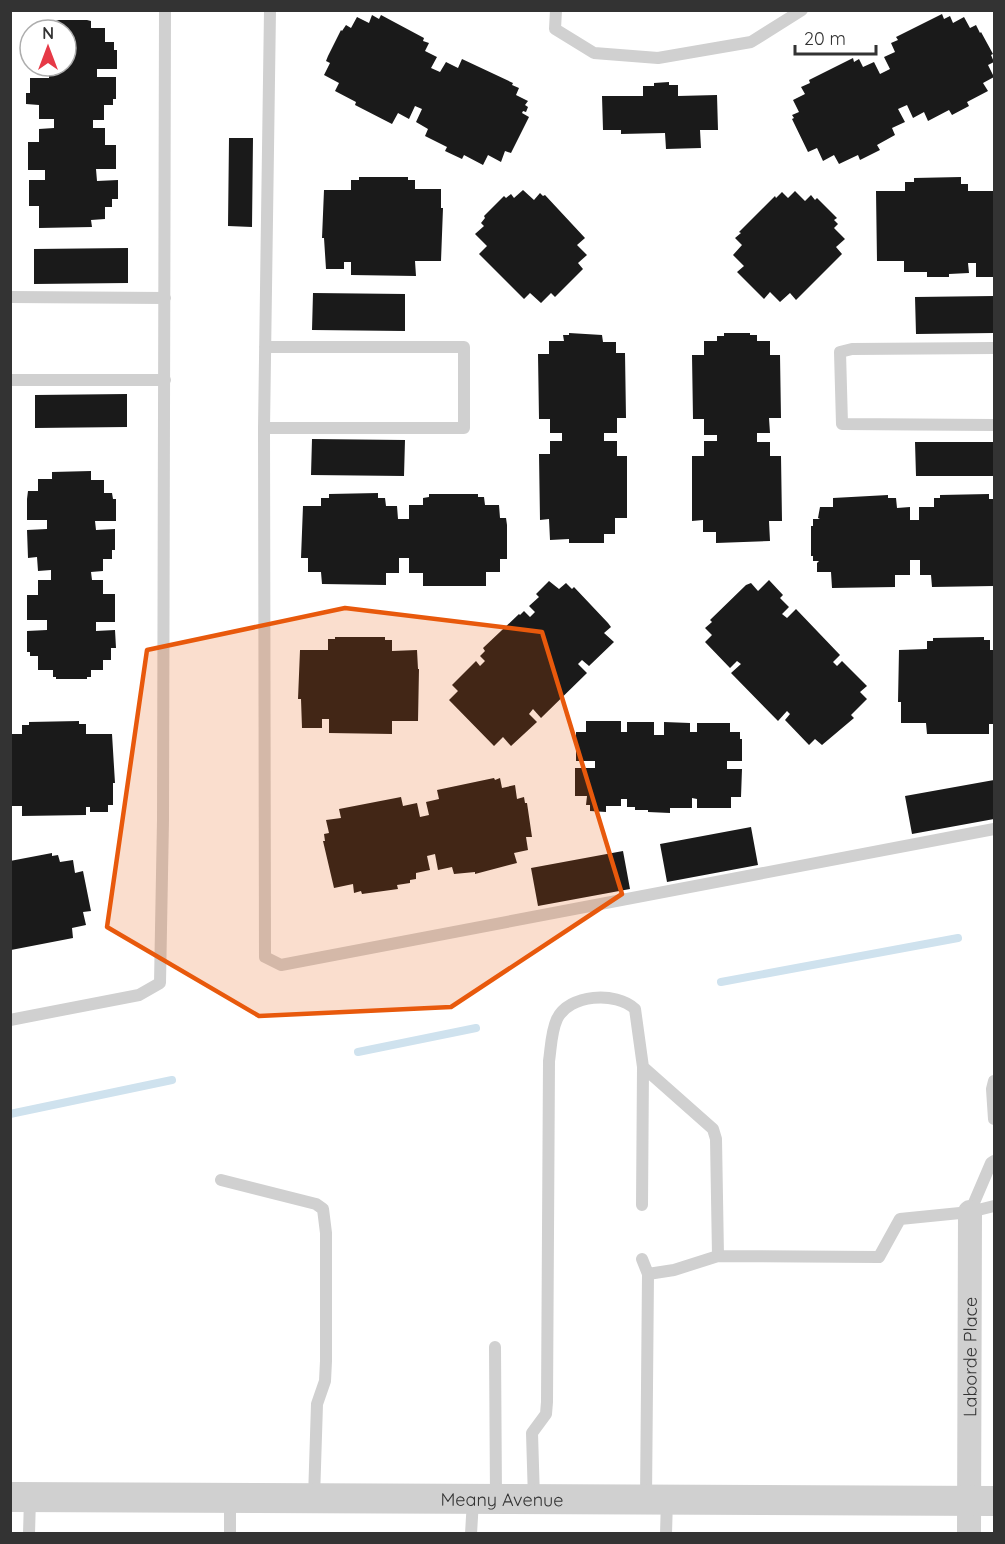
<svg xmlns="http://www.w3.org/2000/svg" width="1005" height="1544" font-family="Quicksand,sans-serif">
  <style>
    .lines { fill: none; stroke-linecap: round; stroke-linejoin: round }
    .stream { stroke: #cfe2ee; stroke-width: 8 }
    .building { fill: #1a1a1a }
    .service { stroke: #d0d0d0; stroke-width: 12 }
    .minor { stroke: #d0d0d0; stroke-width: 24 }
    .tertiary { stroke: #d0d0d0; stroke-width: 30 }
    .marked { fill: #e8590c; fill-opacity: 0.2; stroke: #e8590c; stroke-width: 4.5; stroke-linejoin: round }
    .labels { text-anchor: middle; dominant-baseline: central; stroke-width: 6; stroke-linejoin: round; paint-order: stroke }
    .street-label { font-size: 18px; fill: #333; stroke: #fff }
  </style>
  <rect width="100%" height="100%" fill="#fff"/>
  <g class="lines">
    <path class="stream" d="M 721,982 L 958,938
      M 358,1052 L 476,1028
      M 10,1114 L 172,1080"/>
  </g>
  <path class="building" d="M 942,14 L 944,19 L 950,16 L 953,23 L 964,17 L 970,28 L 976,25 L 980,33 L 981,32 L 993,54 L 991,55 L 994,62 L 988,65 L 994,77 L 983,83 L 988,91 L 967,102 L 969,106 L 952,115 L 949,110 L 928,121 L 924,112 L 913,118 L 907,105 L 898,109 L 905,122 L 892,128 L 895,135 L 877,145 L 880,150 L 860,160 L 858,155 L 839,164 L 834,155 L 823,161 L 817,148 L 808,152 L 792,119 L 794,118 L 792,115 L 799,112 L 793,100 L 805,94 L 801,87 L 810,83 L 809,80 L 853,58 L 854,62 L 859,59 L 863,67 L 874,62 L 880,74 L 890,69 L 884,57 L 895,52 L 891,43 L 898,40 L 896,37 Z
    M 372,15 L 379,19 L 381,15 L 424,38 L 423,41 L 429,43 L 425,51 L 437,57 L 431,68 L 440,72 L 446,62 L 458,68 L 462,59 L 513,83 L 512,85 L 519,88 L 516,95 L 528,101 L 525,105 L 528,107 L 526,112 L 523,111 L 522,113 L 529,117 L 511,153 L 505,151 L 501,162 L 488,155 L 483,165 L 464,155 L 462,159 L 445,151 L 447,147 L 425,136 L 428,129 L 416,122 L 422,109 L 415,106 L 409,119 L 398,113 L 392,124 L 355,105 L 356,102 L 335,91 L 339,83 L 324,75 L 330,63 L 326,61 L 328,56 L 341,30 L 342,31 L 346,25 L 351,28 L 357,17 L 369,23 Z
    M 59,20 L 87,20 L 91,21 L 91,28 L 105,28 L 105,42 L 114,42 L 114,50 L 117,50 L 117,69 L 97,69 L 97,77 L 116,77 L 116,99 L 113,99 L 113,105 L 104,105 L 104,120 L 93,120 L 93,128 L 105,128 L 105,145 L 116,145 L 116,169 L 96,169 L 97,181 L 118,180 L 118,199 L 112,199 L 112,207 L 105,207 L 105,219 L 91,220 L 92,227 L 39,228 L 39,206 L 29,206 L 29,180 L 45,180 L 45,170 L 28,170 L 28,142 L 39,142 L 39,129 L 54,128 L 54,119 L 39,119 L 39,105 L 26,104 L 26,93 L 30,93 L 30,78 L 49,78 L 49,69 L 29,69 L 29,66 L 66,66 L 66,30 L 52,30 L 52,22 Z
    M 669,82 L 669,85 L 678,85 L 678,96 L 717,95 L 718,130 L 700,130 L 701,148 L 666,149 L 665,133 L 621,134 L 621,130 L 603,130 L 602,96 L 643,96 L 643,86 L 654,86 L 654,83 Z
    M 229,138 L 253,138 L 252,227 L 228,226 Z
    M 359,177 L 408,177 L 408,180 L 415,180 L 415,189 L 441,189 L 441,208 L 443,208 L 441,261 L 415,261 L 416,276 L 351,275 L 351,262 L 344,262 L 344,269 L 326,269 L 324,238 L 322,238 L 324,190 L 351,190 L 351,180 L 359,180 Z
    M 961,177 L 961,184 L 968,184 L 968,191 L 994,191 L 994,277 L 976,277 L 976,263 L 968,263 L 969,273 L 949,274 L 949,277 L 927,277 L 927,272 L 904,272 L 904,261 L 877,261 L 876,191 L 905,191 L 905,182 L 914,182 L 914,178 Z
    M 523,190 L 534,200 L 540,193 L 543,196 L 545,195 L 585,238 L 577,245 L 587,255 L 578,263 L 583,269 L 555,297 L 551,293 L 541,303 L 530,293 L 524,299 L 479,254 L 487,246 L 475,234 L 484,226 L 481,223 L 485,218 L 484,216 L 504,196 L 506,198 L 511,194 L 514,198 Z
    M 795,191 L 805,201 L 811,195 L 815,200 L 817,198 L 837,218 L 834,220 L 838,224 L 834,228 L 845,239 L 836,247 L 842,254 L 796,300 L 790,293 L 780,302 L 770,292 L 764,299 L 737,272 L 744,266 L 733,255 L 742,245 L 735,238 L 741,233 L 739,232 L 775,196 L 776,198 L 782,192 L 788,198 Z
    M 128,248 L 128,283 L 34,284 L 34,249 Z
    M 313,293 L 405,294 L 405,331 L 312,330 Z
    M 994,296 L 994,333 L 916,334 L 915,297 Z
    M 569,333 L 602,335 L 603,342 L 616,342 L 616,353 L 625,353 L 626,418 L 617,418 L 617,433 L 604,433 L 604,441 L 617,441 L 617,456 L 627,456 L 627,518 L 615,518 L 615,534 L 604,534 L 604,543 L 569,543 L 569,539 L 550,540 L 549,519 L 540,520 L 539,454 L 550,454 L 550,441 L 562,441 L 562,433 L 550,433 L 550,419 L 539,419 L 538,354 L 549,354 L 549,341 L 564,341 L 563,335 L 569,335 Z
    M 724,333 L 750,333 L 750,335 L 757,335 L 757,341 L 770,341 L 770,355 L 780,355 L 781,418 L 769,418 L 770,433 L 757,433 L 757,442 L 770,442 L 770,456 L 781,456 L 782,521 L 769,521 L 770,541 L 716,543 L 716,532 L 703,532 L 703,520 L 692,521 L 692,456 L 704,456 L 704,441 L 717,441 L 717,435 L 704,435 L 704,419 L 693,419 L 692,355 L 704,355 L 704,341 L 717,341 L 717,336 L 724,336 Z
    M 127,394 L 127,427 L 35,428 L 35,395 Z
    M 312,439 L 405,440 L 404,476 L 311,475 Z
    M 915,442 L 994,442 L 994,476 L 916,476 Z
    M 91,471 L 91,480 L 104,480 L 104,493 L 112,493 L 113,499 L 116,499 L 116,521 L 95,521 L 96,530 L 115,529 L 115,550 L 112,550 L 112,559 L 103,559 L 103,571 L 91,572 L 92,580 L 103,580 L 103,594 L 115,594 L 115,622 L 96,622 L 96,631 L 115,630 L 116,648 L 111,648 L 111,660 L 103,660 L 103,670 L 91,670 L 91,677 L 87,677 L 87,679 L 56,679 L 56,677 L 53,677 L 53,670 L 38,670 L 38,656 L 30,656 L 30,652 L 27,652 L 27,631 L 47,630 L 47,620 L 27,620 L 27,595 L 38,595 L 38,580 L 51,580 L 51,570 L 38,571 L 37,557 L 28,558 L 27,530 L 47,529 L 47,520 L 27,520 L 27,499 L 28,491 L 38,491 L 38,479 L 52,479 L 52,472 Z
    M 378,493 L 378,498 L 385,498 L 386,506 L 397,506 L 398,519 L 409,519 L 409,505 L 423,505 L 423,498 L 429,497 L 429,494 L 478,494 L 478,497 L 484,497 L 485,505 L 499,505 L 500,518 L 506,518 L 507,525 L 507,559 L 500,559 L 500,572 L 486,572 L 486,586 L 423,586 L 423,573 L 409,573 L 409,558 L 399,558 L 399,573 L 386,573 L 386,585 L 322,584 L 321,572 L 308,572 L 308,558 L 301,558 L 303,506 L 321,506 L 321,498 L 329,498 L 329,494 Z
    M 989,494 L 989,499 L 994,499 L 994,586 L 932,587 L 931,575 L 920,575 L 920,560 L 910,560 L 910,575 L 895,575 L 895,587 L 832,588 L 831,572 L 817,572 L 817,563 L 819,561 L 813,561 L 813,556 L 811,556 L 811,526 L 813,526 L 813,519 L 820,519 L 818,518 L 820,507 L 833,507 L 833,498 L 888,495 L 888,498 L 896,498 L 897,508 L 910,507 L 910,520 L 919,520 L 919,507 L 934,507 L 934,498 L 940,498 L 940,495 Z
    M 769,580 L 783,595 L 780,598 L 789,607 L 782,614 L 787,618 L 796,609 L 840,655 L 833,662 L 837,666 L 842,661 L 867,686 L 860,692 L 867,699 L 851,715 L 854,718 L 822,745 L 815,739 L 809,745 L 785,720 L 790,714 L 787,711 L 778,721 L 731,673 L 741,664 L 737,661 L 730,668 L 705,642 L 712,635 L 705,628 L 712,622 L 710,620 L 746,585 L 751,583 L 758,591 Z
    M 549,581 L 559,589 L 566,583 L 572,589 L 574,587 L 608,623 L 611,627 L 604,633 L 614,642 L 589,666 L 582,660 L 578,664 L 587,673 L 541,718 L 533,709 L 529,714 L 537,722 L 511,746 L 503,737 L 494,746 L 449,700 L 458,691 L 452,685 L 476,661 L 480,666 L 485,661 L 480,656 L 485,651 L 483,648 L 519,614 L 520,615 L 524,611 L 530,617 L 535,612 L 529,606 L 539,597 L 536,594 Z
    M 335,637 L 385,637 L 385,640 L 392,640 L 392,651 L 417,650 L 418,669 L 419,669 L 418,721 L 392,721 L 392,734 L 329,733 L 329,719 L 322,719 L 322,728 L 302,728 L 301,699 L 298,699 L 300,650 L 328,650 L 328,639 L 335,639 Z
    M 984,637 L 984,640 L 990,640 L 990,650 L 994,650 L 994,724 L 989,724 L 989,734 L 927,734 L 926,723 L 901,723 L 901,702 L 898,702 L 899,650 L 927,649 L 927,641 L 933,641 L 933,638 Z
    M 79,721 L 79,724 L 86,724 L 86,734 L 112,734 L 115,783 L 113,783 L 113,805 L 108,805 L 108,812 L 90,812 L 90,807 L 86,807 L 86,815 L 22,816 L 22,806 L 10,806 L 10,734 L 22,734 L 22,725 L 29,725 L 29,722 Z
    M 586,721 L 621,721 L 621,732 L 627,732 L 627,722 L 654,722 L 654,735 L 664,735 L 664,722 L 690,723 L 690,732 L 697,732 L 697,723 L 730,723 L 730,732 L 740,732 L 740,739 L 742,739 L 742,761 L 727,761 L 727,769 L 742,769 L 741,797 L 731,797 L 731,808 L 697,808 L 697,799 L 692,798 L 692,808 L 670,808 L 670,813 L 648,812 L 648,810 L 635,810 L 635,807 L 627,807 L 627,799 L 621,799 L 621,806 L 606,806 L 606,812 L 590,811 L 590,805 L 586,805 L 587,796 L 575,796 L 575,768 L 595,768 L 595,761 L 576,761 L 576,732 L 586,732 Z
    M 494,778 L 495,780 L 500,778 L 502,788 L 515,785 L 517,799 L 524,797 L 525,803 L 527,803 L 532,837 L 526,837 L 528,850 L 514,853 L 517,863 L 475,874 L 475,872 L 454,874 L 452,867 L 438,870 L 435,854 L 427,856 L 430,870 L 416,873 L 416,879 L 410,880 L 410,883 L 397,885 L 398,889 L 362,894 L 361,891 L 354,893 L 353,884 L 334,888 L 323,841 L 325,841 L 324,834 L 329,833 L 326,820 L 341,818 L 339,809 L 401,797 L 403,806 L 417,803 L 420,817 L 429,815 L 426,802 L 439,799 L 437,790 Z
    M 994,780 L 994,819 L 912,834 L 905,796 Z
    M 751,827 L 758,865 L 667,882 L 660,844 Z
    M 623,851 L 630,889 L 538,906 L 531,868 Z
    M 52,853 L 52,856 L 58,855 L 60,862 L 73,860 L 75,873 L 83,871 L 91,911 L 83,912 L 86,925 L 72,928 L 73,938 L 11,950 L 10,861 Z"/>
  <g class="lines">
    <path class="service" d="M 270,10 L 264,428 L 265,957 L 281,965 L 994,829
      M 556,10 L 555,29 L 594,53 L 658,58 L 751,42 L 802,10
      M 10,297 L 165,298
      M 994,348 L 852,349 L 840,352 L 842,424 L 994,425
      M 10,380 L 165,380
      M 264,428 L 464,428 L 464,347 L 265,347
      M 10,1020 L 139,995 L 160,983 L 163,820 L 165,10
      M 994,1081 L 992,1089 L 994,1119
      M 221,1180 L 316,1204 L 323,1209 L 326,1233 L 326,1361 L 325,1381 L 317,1404 L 314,1498
      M 642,1205 L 643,1067
      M 970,1212 L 991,1163 L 994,1161
      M 718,1256 L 879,1257 L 900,1219 L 970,1212 L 994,1206
      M 642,1259 L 648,1274
      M 495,1347 L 496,1498
      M 230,1499 L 230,1534
      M 534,1499 L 532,1433 L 546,1414 L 547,1402 L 549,1061 C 551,1048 551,1032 557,1019 C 569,994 616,991 635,1009 L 643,1067 L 713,1129 L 716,1139 L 718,1256 L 674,1270 L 648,1274 L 646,1499
      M 29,1534 L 30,1498
      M 471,1534 L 473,1500
      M 666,1534 L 667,1499"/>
    <path class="minor" id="s1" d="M 969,1534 L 970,1212"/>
    <path class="tertiary" id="s2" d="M 10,1497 L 994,1501"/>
  </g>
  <path class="marked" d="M 345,608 L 542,632 L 622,894 L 451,1007 L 259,1016 L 107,927 L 147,650 Z"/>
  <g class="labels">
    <g class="street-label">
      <text stroke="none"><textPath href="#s1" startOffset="177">Laborde Place</textPath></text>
      <text stroke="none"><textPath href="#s2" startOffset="492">Meany Avenue</textPath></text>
    </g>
  </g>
  <rect width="1005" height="1544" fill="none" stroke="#333333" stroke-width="24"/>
  <g transform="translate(48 48)"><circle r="28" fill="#ffffff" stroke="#adadad" stroke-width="1.5"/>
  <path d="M0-4.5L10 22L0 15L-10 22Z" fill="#e63946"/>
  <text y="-9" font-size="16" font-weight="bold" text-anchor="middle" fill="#333333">N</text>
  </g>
  <path d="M795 45v9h81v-9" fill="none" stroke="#333333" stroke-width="3"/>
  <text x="804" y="45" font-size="18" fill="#333333" stroke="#ffffff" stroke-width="4.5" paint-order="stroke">20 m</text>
</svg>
